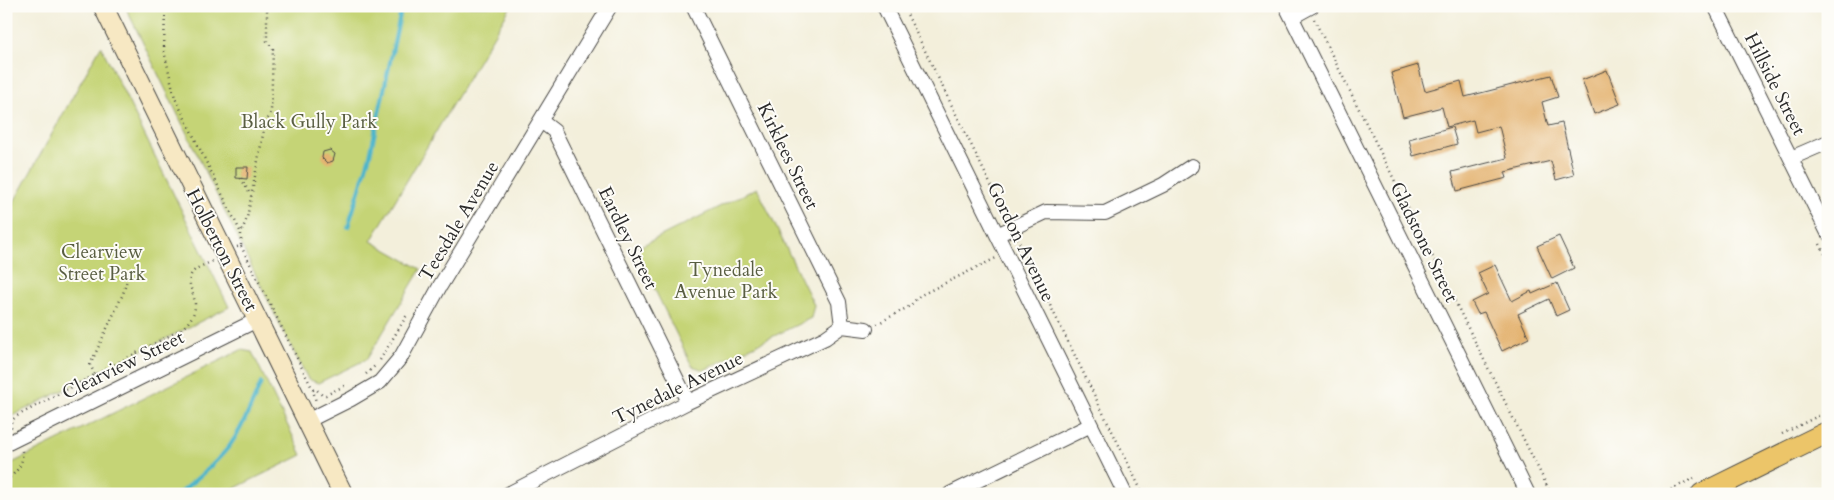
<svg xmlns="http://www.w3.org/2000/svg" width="1834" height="500" font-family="Cardo,serif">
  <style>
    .green { fill: #c5d476; stroke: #788050 }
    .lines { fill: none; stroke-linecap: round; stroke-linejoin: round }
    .stream { stroke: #4db5cb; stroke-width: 4 }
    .building { fill: #e4b472 }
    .street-casing { stroke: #494845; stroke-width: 16 }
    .secondary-casing { stroke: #494845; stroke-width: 21 }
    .primary-casing { stroke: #494845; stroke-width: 23 }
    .path { stroke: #494845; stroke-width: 2.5; stroke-dasharray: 1 4; stroke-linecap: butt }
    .street { stroke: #fff; stroke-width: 14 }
    .secondary { stroke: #f7e8c3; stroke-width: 19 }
    .primary { stroke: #ecc569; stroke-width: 21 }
    .labels { text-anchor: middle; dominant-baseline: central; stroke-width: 4; stroke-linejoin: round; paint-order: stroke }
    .street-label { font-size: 19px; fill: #2b2b2b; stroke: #fdfcf7 }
    .park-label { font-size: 19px; fill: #595e42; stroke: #fdfcf7 }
  </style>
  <rect width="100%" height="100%" fill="#fdfcf7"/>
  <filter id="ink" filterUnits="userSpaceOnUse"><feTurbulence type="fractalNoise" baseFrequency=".02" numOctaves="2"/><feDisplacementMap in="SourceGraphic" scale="10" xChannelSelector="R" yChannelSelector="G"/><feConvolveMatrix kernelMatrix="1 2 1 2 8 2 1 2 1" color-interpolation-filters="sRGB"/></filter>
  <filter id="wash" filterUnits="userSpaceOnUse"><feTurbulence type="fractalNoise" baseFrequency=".0096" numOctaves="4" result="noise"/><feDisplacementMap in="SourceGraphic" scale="20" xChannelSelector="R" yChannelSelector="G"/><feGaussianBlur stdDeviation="1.12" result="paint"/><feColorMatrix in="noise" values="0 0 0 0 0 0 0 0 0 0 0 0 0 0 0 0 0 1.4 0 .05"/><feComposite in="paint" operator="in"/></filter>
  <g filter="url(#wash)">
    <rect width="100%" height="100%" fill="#f3efdb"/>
    <path class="green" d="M 125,6 L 511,6 L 371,241 L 421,269 L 367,359 L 318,383 L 308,379 L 281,327 Z
      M 101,46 L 229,307 L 6,419 L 6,216 Z
      M 757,188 L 814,305 L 811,318 L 704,370 L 692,366 L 635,249 Z
      M 241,350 L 252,352 L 302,455 L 223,494 L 6,494 L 6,466 Z"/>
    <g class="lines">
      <path class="stream" d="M 348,227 L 370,155 L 402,6
        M 178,494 C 196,480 213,466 227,449 C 242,430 251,406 261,383"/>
    </g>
    <g id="blocks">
      <path class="building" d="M 1418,65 L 1425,91 L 1461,81 L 1465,97 L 1551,75 L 1558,97 L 1542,102 L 1548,126 L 1562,123 L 1574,175 L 1556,180 L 1551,161 L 1505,172 L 1507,178 L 1457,191 L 1452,172 L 1507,158 L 1499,126 L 1476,132 L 1473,120 L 1447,127 L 1442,107 L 1403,117 L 1391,73 Z
        M 1607,70 L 1620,104 L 1594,114 L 1582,80 Z
        M 1452,127 L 1457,144 L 1413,156 L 1409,139 Z
        M 330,150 L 335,154 L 333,161 L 327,163 L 322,158 L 323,152 Z
        M 236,167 L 248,167 L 247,179 L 236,178 Z
        M 1559,236 L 1574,268 L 1552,279 L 1537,246 Z
        M 1495,265 L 1512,301 L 1531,291 L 1532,294 L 1557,283 L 1569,310 L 1556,316 L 1549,299 L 1518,314 L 1529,338 L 1502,351 L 1484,312 L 1478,314 L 1472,302 L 1488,294 L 1478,273 Z"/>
    </g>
  </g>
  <g filter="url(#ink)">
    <use href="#blocks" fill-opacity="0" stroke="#494845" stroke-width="1"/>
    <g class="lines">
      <defs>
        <path id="street" d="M 693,6 L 839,302 L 842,326
          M 884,6 L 1125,494
          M 1286,6 L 1528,494
          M 1715,6 L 1828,233
          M 1292,17 L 1312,6
          M 541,121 L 554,131 L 688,402
          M 1791,158 L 1828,142
          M 997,235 L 1046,212 L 1105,213 L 1163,185 L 1192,166
          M 307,421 L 351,399 L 380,382 L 401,357 L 440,286 L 610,6
          M 6,444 L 257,320
          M 508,494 L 688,402 L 825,338 L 842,326 L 866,329
          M 950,494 L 1091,425"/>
        <path id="secondary" d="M 103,6 L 343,494"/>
        <path id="primary" d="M 1702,494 L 1828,432"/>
      </defs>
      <use href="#street" class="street-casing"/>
      <use href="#secondary" class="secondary-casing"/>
      <use href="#primary" class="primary-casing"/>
      <path class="path" d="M 165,6 L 164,51 L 175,98 L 241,233
        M 903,6 L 1007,218
        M 1314,19 L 1551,494
        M 241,178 L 251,196
        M 1017,238 L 1143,494
        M 1820,244 L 1828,260
        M 241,246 L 313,390 L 316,402
        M 237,247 L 241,246 L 241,233 L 247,218 L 265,124 L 271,112 L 273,49 L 267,41 L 267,6
        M 877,324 L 910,306 L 919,296 L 996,258
        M 380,360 L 407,315
        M 95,374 L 90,365 L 123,294 L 129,273
        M 366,374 L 377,364
        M 313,390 L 316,389 L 322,395 L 326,395 L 346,385
        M 11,428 L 11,422 L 15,417 L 182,329 C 189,322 195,315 195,305 C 195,293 183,280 195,270 C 200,266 207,264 213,261
        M 1782,434 L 1828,411
        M 6,481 C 16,472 24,465 22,451
        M 1662,494 L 1694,478"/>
      <use href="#street" class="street"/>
      <use href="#secondary" class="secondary"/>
      <use href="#primary" class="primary"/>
    </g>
  </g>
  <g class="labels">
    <g class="street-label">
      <text transform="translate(1775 84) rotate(63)">Hillside Street</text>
      <text transform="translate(788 156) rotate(64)">Kirklees Street</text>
      <text transform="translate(459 221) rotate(-59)">Teesdale Avenue</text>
      <text transform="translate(628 238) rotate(64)">Eardley Street</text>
      <text transform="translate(1021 242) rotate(64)">Gordon Avenue</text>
      <text transform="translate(1424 242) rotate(64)">Gladstone Street</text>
      <text transform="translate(222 250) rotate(63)">Holberton Street</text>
      <text transform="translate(123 365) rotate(-26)">Clearview Street</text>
      <text transform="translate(678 388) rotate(-26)">Tynedale Avenue</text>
    </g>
    <g class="park-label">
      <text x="309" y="122">Black Gully Park</text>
      <text x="102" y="252">Clearview<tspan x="102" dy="22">Street Park</tspan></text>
      <text x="726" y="270">Tynedale<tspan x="726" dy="22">Avenue Park</tspan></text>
    </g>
  </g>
  <rect width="1834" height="500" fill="none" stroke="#fdfcf7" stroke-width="25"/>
</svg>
